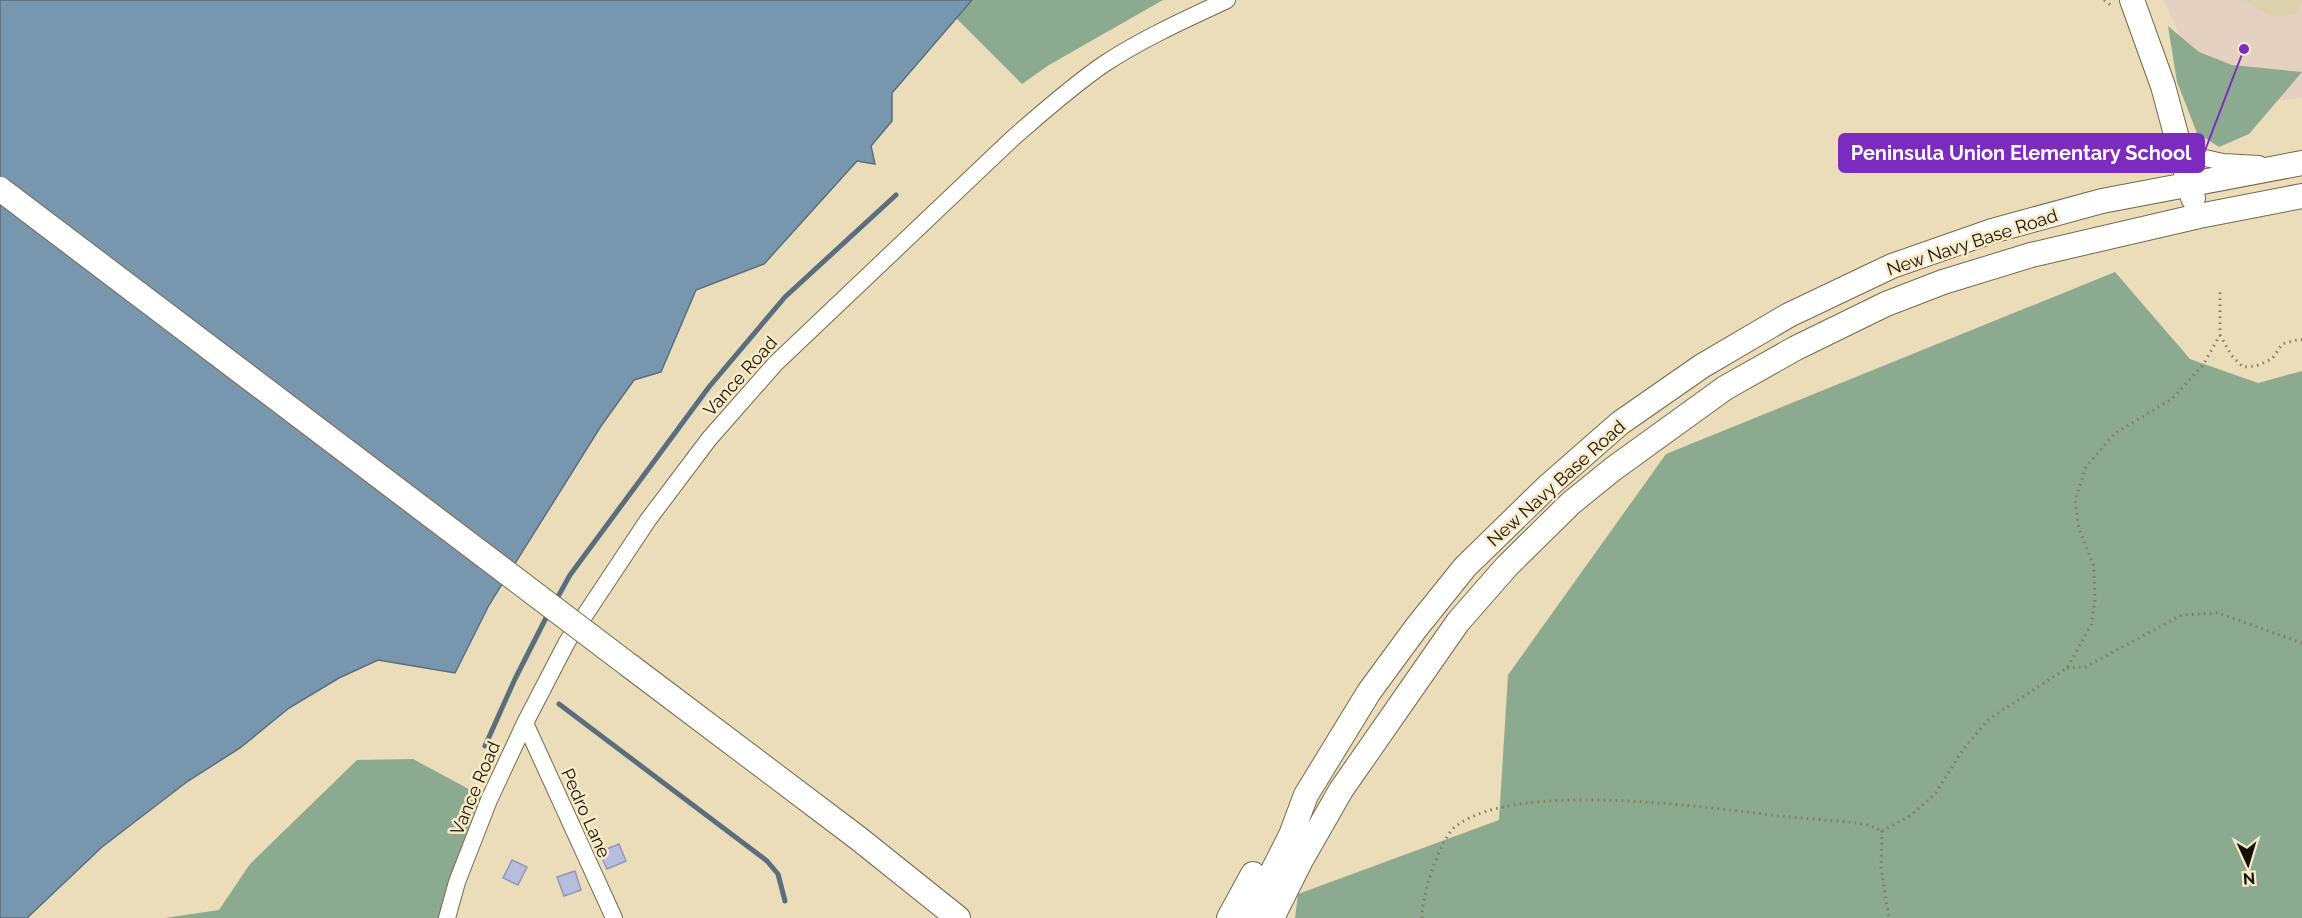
<svg xmlns="http://www.w3.org/2000/svg" width="2302" height="918" font-family="Raleway,sans-serif">
  <style>
    .education { fill: #e4d1c1 }
    .forest { fill: #8caa90 }
    .sand { fill: #dbd1ad }
    .water { fill: #7897af; stroke: #5a6e7c; stroke-width: 1.5 }
    .lines { fill: none; stroke-linecap: round; stroke-linejoin: round }
    .stream { stroke: #5a6e7c; stroke-width: 5 }
    .building { fill: #b8bcdf; stroke: #9397b8; stroke-width: 1.5 }
    .street-casing { stroke: #766949; stroke-width: 18 }
    .secondary-casing { stroke: #766949; stroke-width: 26 }
    .path { stroke: #847a62; stroke-width: 3; stroke-dasharray: 1.5 4.5; stroke-linecap: butt }
    .street { stroke: #fff; stroke-width: 16 }
    .secondary { stroke: #fff; stroke-width: 24 }
    .secondary-bridge-casing { stroke: #766949; stroke-width: 26; stroke-linecap: butt }
    .secondary-bridge { stroke: #fff; stroke-width: 24 }
    .labels { text-anchor: middle; dominant-baseline: central; stroke-width: 5; stroke-linejoin: round; paint-order: stroke }
    .street-label { font-size: 18px; fill: #141004; stroke: #f9ebc7 }
    .leader { fill: none; stroke: #7b2cbf; stroke-width: 2 }
    .callout-dot { fill: #7b2cbf; stroke: #f9ebc7; stroke-width: 2 }
    .callout { fill: #7b2cbf; stroke: #7b2cbf; stroke-width: 2 }
    .callout-label { font-size: 20px; text-anchor: middle; font-weight: bold; fill: #fff }
  </style>
  <rect width="100%" height="100%" fill="#ecddba"/>
  <path class="education" d="M 2163,0 L 2302,0 L 2302,98 L 2215,107 Z"/>
  <path class="forest" d="M 972,0 L 1163,0 L 1049,65 L 1022,84 L 956,18 Z
    M 2168,26 L 2199,52 L 2232,65 L 2302,72 L 2249,134 L 2219,147 L 2197,133 L 2177,82 Z
    M 2115,272 L 2190,359 L 2258,383 L 2302,371 L 2302,918 L 1295,918 L 1298,894 L 1499,820 L 1508,675 L 1666,454 Z
    M 413,759 L 489,800 L 448,918 L 165,918 L 219,910 L 250,864 L 357,760 Z"/>
  <path class="sand" d="M 2245,0 L 2302,0 L 2296,13 C 2271,21 2265,14 2245,0 Z"/>
  <path class="water" d="M 0,0 L 972,0 L 892,93 L 892,121 L 871,146 L 875,164 L 857,161 L 764,264 L 696,290 L 661,372 L 634,380 L 601,426 L 489,605 L 455,673 L 378,660 L 339,678 L 289,708 L 240,748 L 188,781 L 102,847 L 27,918 L 0,918 Z"/>
  <g class="lines">
    <path class="stream" d="M 555,602 L 570,575 L 709,387 L 785,297 L 896,195
      M 559,704 L 767,861 L 778,874 L 785,901
      M 485,746 L 515,679 L 549,612"/>
  </g>
  <path class="building" d="M 619,844 L 626,861 L 607,869 L 599,852 Z
    M 512,860 L 527,867 L 518,885 L 503,878 Z
    M 575,871 L 581,890 L 564,896 L 557,877 Z"/>
  <g class="lines">
    <defs>
      <path id="street" d="M 2177,141 L 2196,156 L 2223,162 L 2259,164
        M 525,723 L 614,918
        M 447,918 L 457,882 L 489,800 L 525,723 L 567,642 L 648,520 L 709,439 L 775,364 L 1014,137 C 1043,112 1072,86 1104,64 C 1142,39 1186,19 1227,0"/>
      <path id="secondary" d="M 2132,0 L 2163,86 L 2193,198
        M 630,666 L 858,838 L 958,918
        M 1229,918 L 1253,874
        M 1249,918 L 1291,835 L 1306,795 L 1369,692 L 1416,628 L 1465,567 L 1547,487 L 1620,423 L 1702,366 L 1789,315 L 1892,266 L 1992,231 L 2102,201 L 2302,163
        M 1272,918 L 1301,860 L 1341,790 L 1458,622 L 1507,566 L 1571,503 L 1613,469 L 1725,388 L 1796,348 L 1886,304 L 1943,282 L 2031,255 L 2199,216 L 2302,196"/>
    </defs>
    <use href="#street" class="street-casing"/>
    <use href="#secondary" class="secondary-casing"/>
    <path class="path" d="M 2104,0 L 2112,6
      M 2220,335 L 2231,355 L 2243,367 L 2256,366 L 2272,359 L 2282,344 L 2300,339 L 2302,340
      M 2067,668 L 2085,667 L 2182,615 L 2218,613 L 2302,643
      M 1882,831 L 1910,816 L 1935,794 L 1964,748 L 1989,719 L 2067,668 L 2091,625 L 2095,601 L 2094,566 L 2079,529 L 2075,500 L 2086,467 L 2114,434 L 2173,398 L 2203,365 L 2220,335 L 2220,289
      M 1882,831 L 1881,868 L 1889,918
      M 1422,918 C 1421,897 1440,838 1456,826 C 1519,779 1711,808 1788,817 C 1814,819 1840,821 1865,824 L 1882,831"/>
    <use href="#street" class="street"/>
    <use href="#secondary" class="secondary"/>
    <defs>
      <path id="secondary-bridge" d="M 0,189 L 630,666"/>
    </defs>
    <use href="#secondary-bridge" class="secondary-bridge-casing"/>
    <use href="#secondary-bridge" class="secondary-bridge"/>
  </g>
  <g class="labels">
    <g class="street-label">
      <text transform="translate(1972 242) rotate(-18)">New Navy Base Road</text>
      <text transform="translate(740 376) rotate(-48)">Vance Road</text>
      <text transform="translate(1556 483) rotate(-42)">New Navy Base Road</text>
      <text transform="translate(475 788) rotate(-67)">Vance Road</text>
      <text transform="translate(586 813) rotate(66)">Pedro Lane</text>
    </g>
  </g>
  <path class="leader" d="M2244 49L2204 153"/>
  <circle class="callout-dot" cx="2244" cy="49" r="6"/>
  <rect class="callout" x="1839" y="134" width="365" height="38" rx="6"/>
  <g class="callout-label">
    <text x="2021" y="160">Peninsula Union Elementary School</text>
  </g>
  <g transform="translate(2248 864) rotate(176)" stroke="#f9ebc7" stroke-width="4.5" paint-order="stroke">
  <path d="M0-4.5L10 22L0 15L-10 22Z" fill="#141004"/>
  <text y="-9" font-size="16" font-weight="bold" text-anchor="middle" fill="#141004">N</text>
  </g>
</svg>
